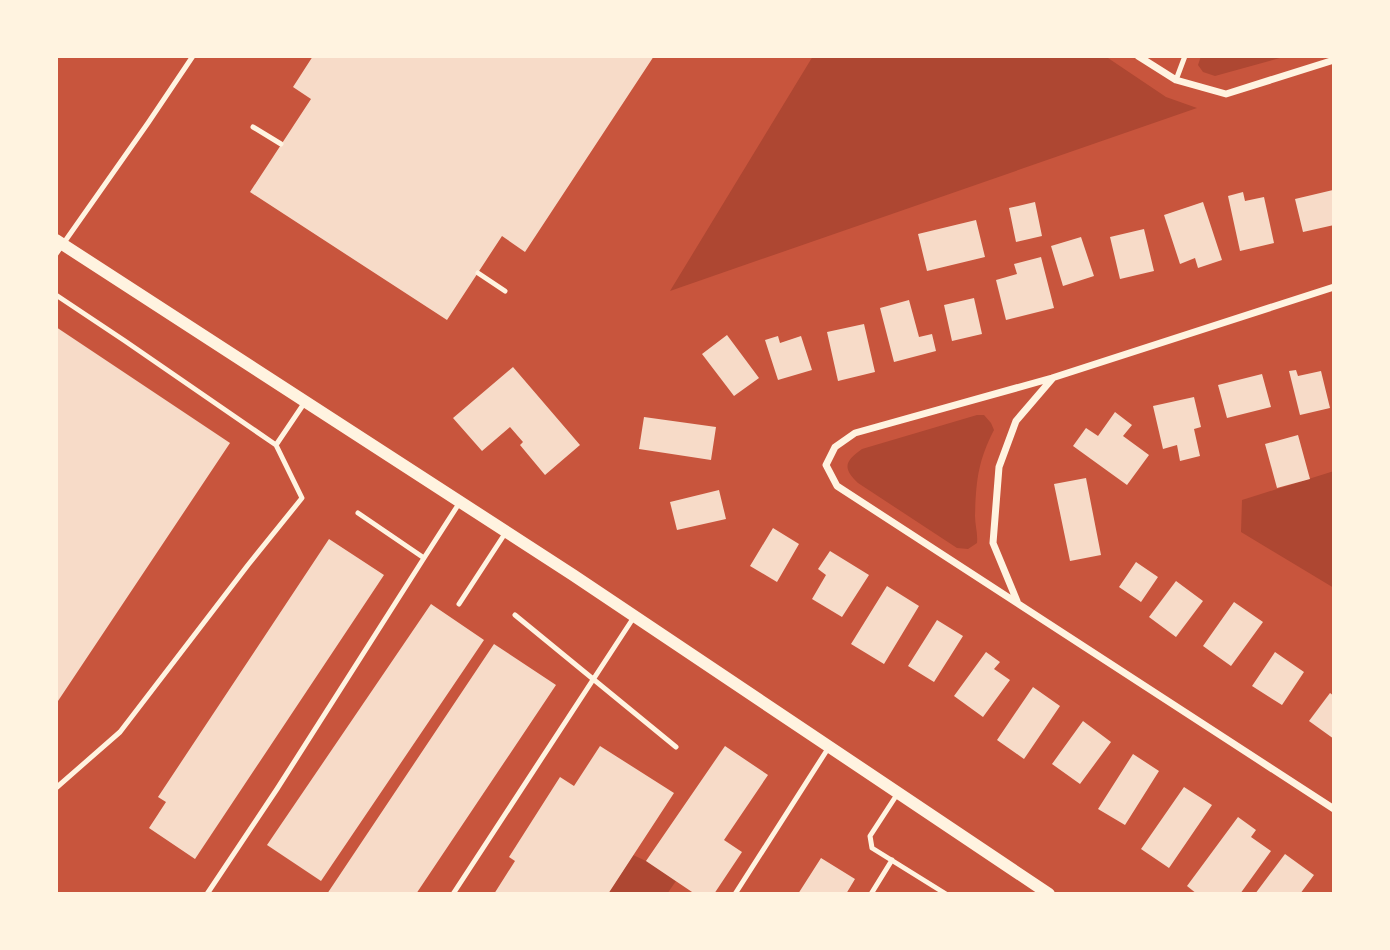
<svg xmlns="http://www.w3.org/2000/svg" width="1390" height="950" font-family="Montserrat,sans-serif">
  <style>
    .green { fill: #ae4732 }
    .building { fill: #f7dbc8 }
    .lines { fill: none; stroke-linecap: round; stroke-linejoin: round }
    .service { stroke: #fff3e0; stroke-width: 5 }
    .minor { stroke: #fff3e0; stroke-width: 7 }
    .tertiary { stroke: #fff3e0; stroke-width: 12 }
  </style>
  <rect width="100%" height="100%" fill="#c8553d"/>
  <path class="green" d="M 813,56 L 1105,56 L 1166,97 L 1197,108 L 670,291 Z
    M 1201,56 L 1287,56 L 1215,76 L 1203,72 L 1198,65 Z
    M 977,415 L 984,415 L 991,423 L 994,430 C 978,461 976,481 975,516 C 975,525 978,534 977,543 L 968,549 L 957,548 L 858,483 C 842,468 845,461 862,449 Z
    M 1334,471 L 1334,588 L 1241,532 L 1242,500 Z
    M 633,855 L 646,861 L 676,881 L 667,894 L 608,894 Z"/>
  <path class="building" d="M 313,56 L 654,56 L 525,252 L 502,236 L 447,320 L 250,192 L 311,99 L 293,87 Z
    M 1333,190 L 1334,225 L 1303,232 L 1295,199 Z
    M 1243,192 L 1245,201 L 1264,197 L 1274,243 L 1240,251 L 1228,196 Z
    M 1035,202 L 1042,236 L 1016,242 L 1009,208 Z
    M 1203,202 L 1222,260 L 1198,268 L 1195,258 L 1180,264 L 1164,215 Z
    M 976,220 L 985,257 L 927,271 L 918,234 Z
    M 1144,229 L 1154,271 L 1120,279 L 1110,237 Z
    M 1081,237 L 1094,276 L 1063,286 L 1051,246 Z
    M 1041,257 L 1054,308 L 1006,320 L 996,280 L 1017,274 L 1014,264 Z
    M 974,298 L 982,334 L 952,341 L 944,305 Z
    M 909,300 L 919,337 L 932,334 L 936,351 L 894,362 L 880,308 Z
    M 864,324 L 875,372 L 838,381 L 827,332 Z
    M 56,327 L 230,443 L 56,704 Z
    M 727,335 L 759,378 L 734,396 L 702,354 Z
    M 778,336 L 780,343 L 801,336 L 812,370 L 778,380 L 765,340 Z
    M 513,367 L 580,445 L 545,475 L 520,445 L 523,442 L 510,427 L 482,451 L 453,418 Z
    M 1296,370 L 1298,376 L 1321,371 L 1330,408 L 1300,415 L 1289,371 Z
    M 1262,374 L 1271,407 L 1227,418 L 1218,385 Z
    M 1194,397 L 1201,427 L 1194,429 L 1200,456 L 1180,461 L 1177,445 L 1163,449 L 1153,406 Z
    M 1115,412 L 1132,425 L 1123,436 L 1149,455 L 1127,485 L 1073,446 L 1086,428 L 1098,436 Z
    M 644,417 L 716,427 L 711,460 L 639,449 Z
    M 1298,435 L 1310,479 L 1277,488 L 1265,444 Z
    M 1086,478 L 1101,555 L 1070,561 L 1054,484 Z
    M 719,490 L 726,519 L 677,530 L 670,502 Z
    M 773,528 L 799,544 L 777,582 L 750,566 Z
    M 329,539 L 384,575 L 195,859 L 149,828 L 166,802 L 158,797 Z
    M 830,551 L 869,575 L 842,617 L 812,599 L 826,575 L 818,569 Z
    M 1136,562 L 1158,577 L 1141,602 L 1119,587 Z
    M 1176,581 L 1203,601 L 1176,637 L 1149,617 Z
    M 887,586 L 919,606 L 884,664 L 851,644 Z
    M 1234,602 L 1263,622 L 1231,666 L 1203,646 Z
    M 431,604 L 484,640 L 321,881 L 267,845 Z
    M 937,620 L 963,636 L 934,682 L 908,666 Z
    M 494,644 L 556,685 L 416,894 L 327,894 Z
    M 986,652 L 1000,662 L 994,669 L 1010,680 L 983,717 L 954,696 Z
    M 1275,652 L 1304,672 L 1282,705 L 1252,686 Z
    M 1033,687 L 1060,706 L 1024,759 L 997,740 Z
    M 1330,693 L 1334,696 L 1334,739 L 1309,721 Z
    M 1083,721 L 1111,742 L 1080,784 L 1052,764 Z
    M 600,746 L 674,793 L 608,894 L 494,894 L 515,861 L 509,857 L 560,777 L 574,786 Z
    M 725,746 L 768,775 L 724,840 L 742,852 L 714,894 L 695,894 L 646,861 Z
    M 1133,754 L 1159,771 L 1125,825 L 1098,809 Z
    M 1184,787 L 1212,805 L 1169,868 L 1141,849 Z
    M 1238,817 L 1256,830 L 1251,837 L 1271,851 L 1240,894 L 1197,894 L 1187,886 Z
    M 1285,854 L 1314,875 L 1300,894 L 1255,894 Z
    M 821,858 L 855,879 L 846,894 L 798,894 Z"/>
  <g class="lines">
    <path class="service" d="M 1176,80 L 1185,56
      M 253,127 L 281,144
      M 56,254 L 148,123 L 193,56
      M 478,273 L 505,291
      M 56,295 L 125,341 L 276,445 L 302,498 L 248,565 L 120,732 L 56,788
      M 276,445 L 305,402
      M 358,513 L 424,558 L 460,502
      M 459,604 L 506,532
      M 515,615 L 676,747
      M 898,793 L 870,836 L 872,848 L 946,894
      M 207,894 L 277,789 L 424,558
      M 453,894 L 634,617
      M 735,894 L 829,747
      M 871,894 L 892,860"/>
    <path class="minor" d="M 1138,56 L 1176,80 L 1226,94 L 1334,60
      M 1334,287 L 1052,378 L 855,433 L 835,447 L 826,465 L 837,486 L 1334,809
      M 1017,601 L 993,543 L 999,467 L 1016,421 L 1052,379"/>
    <path class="tertiary" d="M 56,240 L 573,575 L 1049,894"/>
  </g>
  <rect width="1390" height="950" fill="none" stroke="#fff3e0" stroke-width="116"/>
</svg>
